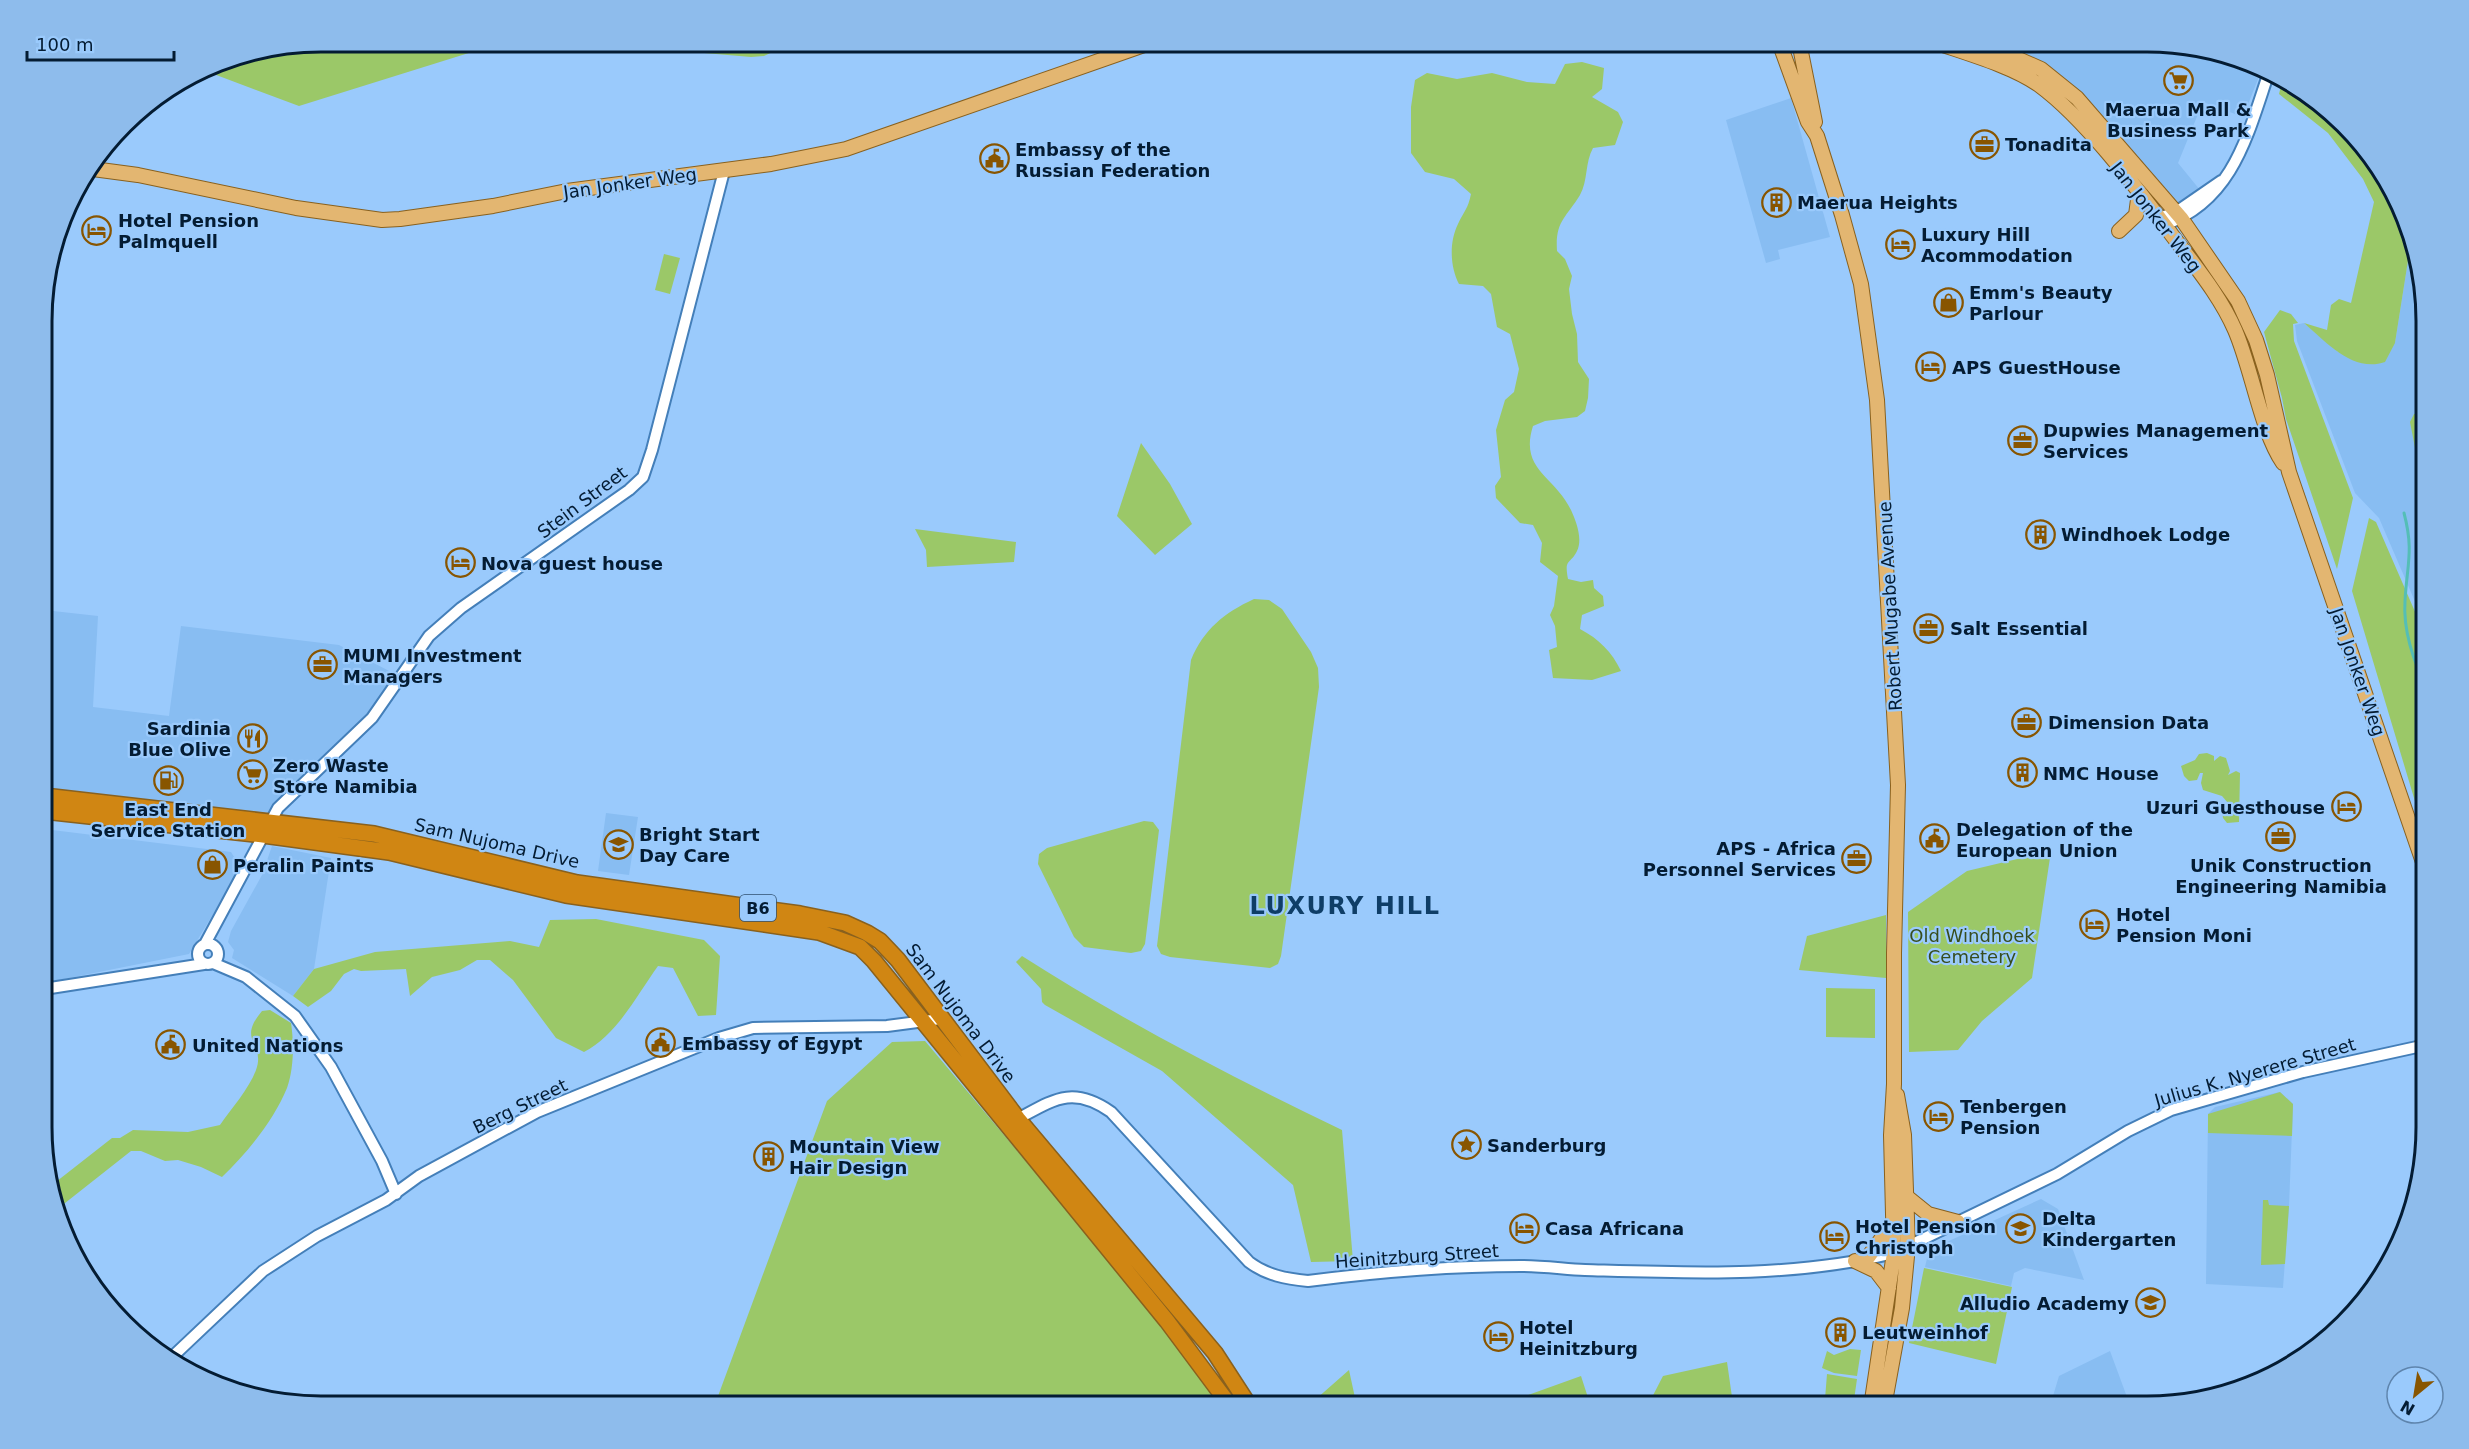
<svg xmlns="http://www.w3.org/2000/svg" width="2469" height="1449" font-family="'DejaVu Sans',sans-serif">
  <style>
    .built { fill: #88bdf2 }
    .green { fill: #9bc868 }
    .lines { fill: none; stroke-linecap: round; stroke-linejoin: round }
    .stream { stroke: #54beb7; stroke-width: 3 }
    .minor-casing { stroke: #447fb9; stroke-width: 14 }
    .major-casing { stroke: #89611e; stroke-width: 16 }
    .highway-casing { stroke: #89611e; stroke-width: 18 }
    .minor { stroke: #fff; stroke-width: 10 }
    .major { stroke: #e3b671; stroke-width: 14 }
    .highway { stroke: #d08613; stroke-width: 15 }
    .labels { text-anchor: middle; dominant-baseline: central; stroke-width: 4.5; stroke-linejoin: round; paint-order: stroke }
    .shield { fill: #9acafc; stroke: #31506f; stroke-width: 1.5 }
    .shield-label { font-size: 16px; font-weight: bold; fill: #041c33 }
    .poi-label { font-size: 18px; font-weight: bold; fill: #041c33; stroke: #9acafc; text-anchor: start }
    .street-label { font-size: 18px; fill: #041c33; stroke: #9acafc }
    .park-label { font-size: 18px; fill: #374d1d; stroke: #9acafc }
    .district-label { font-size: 24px; font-weight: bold; letter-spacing: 1.5px; fill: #0f3e67; stroke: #9acafc }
    .rim { fill: none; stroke: #041c33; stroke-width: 3 }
  </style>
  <rect width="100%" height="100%" fill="#9acafc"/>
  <path class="built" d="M 1987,42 L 2148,42 L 2220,52 L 2262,69 L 2243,117 L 2203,102 L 2178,163 L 2200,190 L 2183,203 L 2174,201 L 2094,110 Z
    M 1791,98 L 1830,237 L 1778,250 L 1780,259 L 1766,263 L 1726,120 Z
    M 2410,248 L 2426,303 L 2426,627 L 2379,518 L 2355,493 L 2297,341 L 2295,325 L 2304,323 L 2338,352 L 2395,343 Z
    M 44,610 L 98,616 L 93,707 L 169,716 L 181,626 L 339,645 L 393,673 L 397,682 L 380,708 L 270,821 L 44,796 Z
    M 606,813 L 638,817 L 629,875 L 598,871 Z
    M 44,829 L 231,852 L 241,868 L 189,954 L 44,983 Z
    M 272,846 L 331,858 L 314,969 L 293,996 L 232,958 L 234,950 L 228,942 L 231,931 L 262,875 Z
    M 2280,1092 L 2293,1104 L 2289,1206 L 2283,1288 L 2206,1284 L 2208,1114 L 2215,1107 Z
    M 2041,1199 L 2058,1209 L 2084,1280 L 2025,1268 L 2014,1273 L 2011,1286 L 1925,1267 L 1929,1250 Z
    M 2110,1351 L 2127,1397 L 2140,1406 L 2050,1406 L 2059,1376 Z"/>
  <path class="green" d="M 321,42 L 504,42 L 299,106 L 203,70 L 215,63 Z
    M 576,42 L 794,42 L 764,56 L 751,57 Z
    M 1582,62 L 1604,68 L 1602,89 L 1592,97 L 1618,112 L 1623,122 L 1615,145 L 1593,148 C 1585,162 1588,181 1580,195 C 1566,218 1555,221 1557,251 L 1565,259 L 1572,276 L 1569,289 L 1572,314 L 1577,334 L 1578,362 L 1589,379 L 1588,398 L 1585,411 L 1577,417 L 1545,421 L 1533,426 C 1519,470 1555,476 1571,510 C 1576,521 1583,539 1577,551 C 1570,565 1564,558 1568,579 L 1581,582 L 1593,580 L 1594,588 L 1603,596 L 1604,606 L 1582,615 L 1580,629 C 1599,639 1612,652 1621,671 L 1592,680 L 1553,678 L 1549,650 L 1557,647 L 1555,626 L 1550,615 L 1554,606 L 1558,576 L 1540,562 L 1542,543 L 1533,525 L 1520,523 L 1496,498 L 1495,486 L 1501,477 L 1496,430 L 1505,400 L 1514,392 L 1519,369 L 1510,334 L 1497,327 L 1491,294 L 1483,286 L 1459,284 C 1450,267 1449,242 1458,224 C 1464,211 1468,209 1471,194 L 1454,179 L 1425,172 L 1411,153 L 1411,107 L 1415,80 L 1427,73 L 1457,79 L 1492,73 L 1527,82 L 1555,84 L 1565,64 Z
    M 2283,78 L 2345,124 L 2389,181 L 2410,248 L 2395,343 L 2385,362 C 2353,373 2326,342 2304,323 L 2327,330 L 2331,305 L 2339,299 L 2351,303 L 2374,202 L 2363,179 L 2328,133 L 2279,94 Z
    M 664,254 L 680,258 L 670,294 L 655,290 Z
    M 2280,310 L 2291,314 L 2298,323 L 2293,324 L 2294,341 L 2353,498 L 2337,569 L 2286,419 L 2282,398 L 2264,332 Z
    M 2426,412 L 2426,449 L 2416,453 L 2410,422 L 2414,414 Z
    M 1141,443 L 1170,484 L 1192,524 L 1155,555 L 1117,516 Z
    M 2369,518 L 2376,522 L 2426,637 L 2426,838 L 2352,591 Z
    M 915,529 L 1016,542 L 1014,562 L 927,567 L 926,550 Z
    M 1254,599 L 1269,600 L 1282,609 L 1311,652 L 1318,668 L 1319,687 L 1281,956 L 1278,964 L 1270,968 L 1170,957 L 1161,954 L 1157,946 L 1191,660 C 1204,629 1224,613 1254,599 Z
    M 2207,753 L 2214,756 L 2214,761 L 2220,756 L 2226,758 L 2230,771 L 2228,775 L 2236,771 L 2240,773 L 2239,822 L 2227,823 L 2223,818 L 2221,804 L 2228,803 L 2222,796 L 2203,790 L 2201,783 L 2203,773 L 2200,773 L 2197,780 L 2189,781 L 2184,776 L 2181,766 L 2195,760 L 2199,754 Z
    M 1144,821 L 1153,822 L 1159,830 L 1145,944 L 1141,951 L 1131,953 L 1084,947 L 1074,937 L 1038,864 L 1039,854 L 1047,848 Z
    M 2051,851 L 2032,978 L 1982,1021 L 1958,1050 L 1909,1052 L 1908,912 L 1967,871 Z
    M 1886,915 L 1886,978 L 1799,970 L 1807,936 Z
    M 596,919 L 704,940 L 720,956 L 716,1015 L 698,1016 L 673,968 L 658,966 C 637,995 617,1035 584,1052 L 556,1038 L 513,980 L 490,960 L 477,960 L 460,970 L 432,977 L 410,996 L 406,969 L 361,971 L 354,969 L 344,974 L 331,991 L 308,1007 L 293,996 L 314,969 L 375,952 L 510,941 L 539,947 L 550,920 Z
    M 1022,956 C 1125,1022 1232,1077 1342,1130 L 1353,1261 L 1311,1262 L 1293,1185 L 1162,1071 L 1045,1005 L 1042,1002 L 1041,989 L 1016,962 Z
    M 1826,988 L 1875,989 L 1875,1038 L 1826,1037 Z
    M 270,1010 L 291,1023 C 294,1042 294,1069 287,1088 C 274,1120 247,1153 222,1177 L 201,1167 L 178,1160 L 165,1161 L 141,1151 L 131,1151 L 60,1207 L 52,1185 L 112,1138 L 120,1138 L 133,1130 L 188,1132 L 220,1125 C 231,1109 249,1089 256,1070 C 266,1042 236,1042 262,1011 Z
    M 925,1041 L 1160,1321 L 1225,1407 L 714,1407 L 827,1101 L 892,1042 Z
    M 2280,1092 L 2293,1104 L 2292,1136 L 2208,1133 L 2208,1114 Z
    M 2263,1200 L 2268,1200 L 2269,1205 L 2289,1206 L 2285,1264 L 2261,1265 Z
    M 1924,1268 L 2012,1287 L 1996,1364 L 1909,1343 Z
    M 1850,1349 L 1861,1350 L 1857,1376 L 1834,1373 L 1822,1368 L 1827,1351 L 1834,1355 Z
    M 1727,1362 L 1732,1397 L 1743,1407 L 1647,1407 L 1663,1376 Z
    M 1349,1370 L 1357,1407 L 1307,1407 Z
    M 1827,1374 L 1857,1379 L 1853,1407 L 1836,1407 L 1837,1402 L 1825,1399 Z
    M 1581,1376 L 1591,1407 L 1495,1407 Z"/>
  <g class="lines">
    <path class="stream" d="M 2404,513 C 2414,551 2407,564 2405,601 C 2403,629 2413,661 2426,686"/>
    <defs>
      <path id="minor" d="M 2159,218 L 2176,212 L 2221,181
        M 2164,225 C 2233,201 2248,134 2269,72
        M198 954a10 10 0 1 1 20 0a10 10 0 1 1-20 0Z
        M 205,944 L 278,808 L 372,718 L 429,636 L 461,608 L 629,490 L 643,477 L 652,450 L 724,171
        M 213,963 L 246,977 L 295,1016 L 331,1067 L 382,1161 L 396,1194
        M 44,989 L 204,964
        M 1014,1121 C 1052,1101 1071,1084 1111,1112 L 1249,1262 C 1266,1275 1286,1279 1308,1281 C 1378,1272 1450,1266 1521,1266 C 1543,1266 1564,1269 1585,1270 C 1688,1273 1793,1278 1894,1253 L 2057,1174 L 2128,1131 L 2171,1110 L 2303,1072 L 2426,1045
        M 170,1359 L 263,1271 L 317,1236 L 386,1200 L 419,1176 L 537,1112 L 719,1038 L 753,1028 L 887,1026 L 940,1019"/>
      <path id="major" d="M 1779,42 L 1808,122 L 1817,136 L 1842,215 L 1861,284 L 1877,400 L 1898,785 L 1894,953 L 1894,1084 L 1891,1135 L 1894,1253 L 1871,1407
        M 1799,42 L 1815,122
        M 1934,42 C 1966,53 2012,66 2039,85 C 2088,121 2141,194 2178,243 C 2199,271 2221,298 2235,330 C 2252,369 2261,431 2283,463
        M 1980,42 L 2041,69 L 2077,98 L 2181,218 L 2238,301 L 2256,340 L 2267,375 L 2289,472 L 2426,871
        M 93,169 L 138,175 L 296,208 L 382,220 L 400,219 L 493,206 L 567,191 L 771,164 L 846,149 L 1153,42
        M 2119,231 L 2136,215 L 2139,192
        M 2422,1044 L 2426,1038
        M 1907,1197 L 1928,1214 L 1958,1222
        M 1866,1260 L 1893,1223
        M 1855,1261 L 1876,1271 L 1889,1288
        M 1884,1407 L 1902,1308 L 1908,1246 L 1904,1135 L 1897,1095"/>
      <path id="highway" d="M 44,796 L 374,834 L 577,883 L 800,914 L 845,923 L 867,933 L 880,941 L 898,960 L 1018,1119 L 1215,1353 L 1250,1407
        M 44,811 L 263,835 L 389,852 L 566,895 L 819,932 L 860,947 L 874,961 L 1167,1321 L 1231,1407"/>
    </defs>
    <use href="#minor" class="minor-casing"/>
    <use href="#major" class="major-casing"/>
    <use href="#highway" class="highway-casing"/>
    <use href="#minor" class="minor"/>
    <use href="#major" class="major"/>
    <use href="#highway" class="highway"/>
  </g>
  <defs>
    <symbol id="supermarket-ring" viewBox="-11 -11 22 22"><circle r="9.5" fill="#9acafc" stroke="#850" stroke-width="1.5"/><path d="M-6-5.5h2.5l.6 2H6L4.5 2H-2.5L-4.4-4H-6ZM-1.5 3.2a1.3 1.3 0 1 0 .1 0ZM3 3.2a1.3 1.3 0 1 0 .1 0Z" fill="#850"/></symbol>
    <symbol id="office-ring" viewBox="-11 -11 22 22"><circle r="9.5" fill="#9acafc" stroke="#850" stroke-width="1.5"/><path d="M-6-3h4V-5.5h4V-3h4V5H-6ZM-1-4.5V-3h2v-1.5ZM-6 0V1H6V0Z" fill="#850"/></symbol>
    <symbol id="civic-ring" viewBox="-11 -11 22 22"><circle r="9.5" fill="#9acafc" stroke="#850" stroke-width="1.5"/><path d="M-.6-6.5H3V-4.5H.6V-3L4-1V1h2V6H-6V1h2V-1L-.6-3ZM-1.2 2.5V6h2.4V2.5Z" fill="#850"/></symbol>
    <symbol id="building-ring" viewBox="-11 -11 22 22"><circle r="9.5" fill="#9acafc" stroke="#850" stroke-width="1.5"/><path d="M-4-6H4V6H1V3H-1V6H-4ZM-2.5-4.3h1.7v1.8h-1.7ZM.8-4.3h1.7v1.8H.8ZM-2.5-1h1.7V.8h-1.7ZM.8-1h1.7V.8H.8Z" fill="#850"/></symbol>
    <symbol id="hotel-ring" viewBox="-11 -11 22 22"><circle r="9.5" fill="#9acafc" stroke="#850" stroke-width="1.5"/><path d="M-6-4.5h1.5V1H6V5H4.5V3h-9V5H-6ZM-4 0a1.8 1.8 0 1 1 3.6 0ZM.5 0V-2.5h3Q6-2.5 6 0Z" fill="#850"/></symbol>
    <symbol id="shop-ring" viewBox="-11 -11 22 22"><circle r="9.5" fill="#9acafc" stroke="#850" stroke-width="1.5"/><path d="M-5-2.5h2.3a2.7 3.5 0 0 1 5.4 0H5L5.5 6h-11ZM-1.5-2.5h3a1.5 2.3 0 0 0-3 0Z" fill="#850"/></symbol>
    <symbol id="restaurant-ring" viewBox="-11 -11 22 22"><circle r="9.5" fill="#9acafc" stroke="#850" stroke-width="1.5"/><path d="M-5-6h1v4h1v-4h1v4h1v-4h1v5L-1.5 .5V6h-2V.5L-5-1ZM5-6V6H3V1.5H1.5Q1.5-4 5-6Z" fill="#850"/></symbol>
    <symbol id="fuel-ring" viewBox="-11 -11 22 22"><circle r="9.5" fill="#9acafc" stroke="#850" stroke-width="1.5"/><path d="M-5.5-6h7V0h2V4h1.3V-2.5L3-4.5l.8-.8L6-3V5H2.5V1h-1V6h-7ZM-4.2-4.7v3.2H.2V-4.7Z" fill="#850"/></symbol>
    <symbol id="school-ring" viewBox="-11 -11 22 22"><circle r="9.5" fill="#9acafc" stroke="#850" stroke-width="1.5"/><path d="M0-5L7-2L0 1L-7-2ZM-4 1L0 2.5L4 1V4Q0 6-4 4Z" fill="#850"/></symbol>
    <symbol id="sight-ring" viewBox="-11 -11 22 22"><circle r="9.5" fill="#9acafc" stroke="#850" stroke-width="1.5"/><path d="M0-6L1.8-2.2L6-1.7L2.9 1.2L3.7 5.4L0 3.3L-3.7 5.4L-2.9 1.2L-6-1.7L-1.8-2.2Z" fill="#850"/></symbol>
  </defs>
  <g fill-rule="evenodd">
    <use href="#supermarket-ring" x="2162" y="64" width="33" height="33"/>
    <use href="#office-ring" x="1968" y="128" width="33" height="33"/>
    <use href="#civic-ring" x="978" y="142" width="33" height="33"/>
    <use href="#building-ring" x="1760" y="186" width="33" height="33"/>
    <use href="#hotel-ring" x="80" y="214" width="33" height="33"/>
    <use href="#hotel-ring" x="1884" y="228" width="33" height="33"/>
    <use href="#shop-ring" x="1932" y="286" width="33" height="33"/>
    <use href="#hotel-ring" x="1914" y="350" width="33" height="33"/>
    <use href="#office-ring" x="2006" y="424" width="33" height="33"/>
    <use href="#building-ring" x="2024" y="518" width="33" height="33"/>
    <use href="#hotel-ring" x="444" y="546" width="33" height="33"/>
    <use href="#office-ring" x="1912" y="612" width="33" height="33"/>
    <use href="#office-ring" x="306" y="648" width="33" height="33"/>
    <use href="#office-ring" x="2010" y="706" width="33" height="33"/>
    <use href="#restaurant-ring" x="236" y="722" width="33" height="33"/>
    <use href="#building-ring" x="2006" y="756" width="33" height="33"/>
    <use href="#supermarket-ring" x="236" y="758" width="33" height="33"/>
    <use href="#fuel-ring" x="152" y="764" width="33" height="33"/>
    <use href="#hotel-ring" x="2330" y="790" width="33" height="33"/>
    <use href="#office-ring" x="2264" y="820" width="33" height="33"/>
    <use href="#civic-ring" x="1918" y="822" width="33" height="33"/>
    <use href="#school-ring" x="602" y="828" width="33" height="33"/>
    <use href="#office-ring" x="1840" y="842" width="33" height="33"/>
    <use href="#shop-ring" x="196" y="848" width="33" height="33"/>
    <use href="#hotel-ring" x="2078" y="908" width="33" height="33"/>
    <use href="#civic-ring" x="644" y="1026" width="33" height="33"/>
    <use href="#civic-ring" x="154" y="1028" width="33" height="33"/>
    <use href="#hotel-ring" x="1922" y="1100" width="33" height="33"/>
    <use href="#sight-ring" x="1450" y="1128" width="33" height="33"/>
    <use href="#building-ring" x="752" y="1140" width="33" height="33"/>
    <use href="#hotel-ring" x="1508" y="1212" width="33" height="33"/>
    <use href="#school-ring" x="2004" y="1212" width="33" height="33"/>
    <use href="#hotel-ring" x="1818" y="1220" width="33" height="33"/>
    <use href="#school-ring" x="2134" y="1286" width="33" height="33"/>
    <use href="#building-ring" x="1824" y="1316" width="33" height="33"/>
    <use href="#hotel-ring" x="1482" y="1320" width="33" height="33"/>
  </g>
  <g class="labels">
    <rect class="shield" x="740" y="895" width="36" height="26" rx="4.5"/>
    <g class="shield-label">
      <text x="758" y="908">B6</text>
    </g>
    <g class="poi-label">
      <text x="2178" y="109" text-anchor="middle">Maerua Mall &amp;<tspan x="2178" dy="21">Business Park</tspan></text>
      <text x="2005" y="144">Tonadita</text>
      <text x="1015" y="149">Embassy of the<tspan x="1015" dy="21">Russian Federation</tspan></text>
      <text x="1797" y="202">Maerua Heights</text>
      <text x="118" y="220">Hotel Pension<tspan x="118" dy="21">Palmquell</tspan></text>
      <text x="1921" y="234">Luxury Hill<tspan x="1921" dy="21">Acommodation</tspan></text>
      <text x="1969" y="292">Emm's Beauty<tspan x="1969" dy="21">Parlour</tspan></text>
      <text x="1952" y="367">APS GuestHouse</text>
      <text x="2043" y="430">Dupwies Management<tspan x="2043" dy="21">Services</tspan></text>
      <text x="2061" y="534">Windhoek Lodge</text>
      <text x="481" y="563">Nova guest house</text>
      <text x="1950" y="628">Salt Essential</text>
      <text x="343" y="655">MUMI Investment<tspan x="343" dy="21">Managers</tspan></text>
      <text x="2048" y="722">Dimension Data</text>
      <text x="231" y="728" text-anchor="end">Sardinia<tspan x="231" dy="21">Blue Olive</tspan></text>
      <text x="273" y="765">Zero Waste<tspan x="273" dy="21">Store Namibia</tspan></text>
      <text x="2043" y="773">NMC House</text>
      <text x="2325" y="807" text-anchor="end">Uzuri Guesthouse</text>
      <text x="168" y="809" text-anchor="middle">East End<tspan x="168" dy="21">Service Station</tspan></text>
      <text x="1956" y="829">Delegation of the<tspan x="1956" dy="21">European Union</tspan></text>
      <text x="639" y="834">Bright Start<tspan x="639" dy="21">Day Care</tspan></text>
      <text x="1836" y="848" text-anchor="end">APS - Africa<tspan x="1836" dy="21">Personnel Services</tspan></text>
      <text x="233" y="865">Peralin Paints</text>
      <text x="2281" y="865" text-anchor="middle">Unik Construction<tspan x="2281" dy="21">Engineering Namibia</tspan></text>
      <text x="2116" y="914">Hotel<tspan x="2116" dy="21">Pension Moni</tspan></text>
      <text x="682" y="1043">Embassy of Egypt</text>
      <text x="192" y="1045">United Nations</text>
      <text x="1960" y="1106">Tenbergen<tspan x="1960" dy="21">Pension</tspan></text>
      <text x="1487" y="1145">Sanderburg</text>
      <text x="789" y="1146">Mountain View<tspan x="789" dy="21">Hair Design</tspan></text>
      <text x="2042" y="1218">Delta<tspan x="2042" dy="21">Kindergarten</tspan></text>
      <text x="1855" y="1226">Hotel Pension<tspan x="1855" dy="21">Christoph</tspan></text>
      <text x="1545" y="1228">Casa Africana</text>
      <text x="2129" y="1303" text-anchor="end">Alludio Academy</text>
      <text x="1519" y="1327">Hotel<tspan x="1519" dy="21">Heinitzburg</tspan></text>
      <text x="1862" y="1332">Leutweinhof</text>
    </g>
    <g class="street-label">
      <text transform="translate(630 183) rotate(-8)">Jan Jonker Weg</text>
      <text transform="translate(2156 217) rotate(52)">Jan Jonker Weg</text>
      <text transform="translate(582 502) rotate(-37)">Stein Street</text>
      <text transform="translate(1890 606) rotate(-93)">Robert Mugabe Avenue</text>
      <text transform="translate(2358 672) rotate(71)">Jan Jonker Weg</text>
      <text transform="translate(497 843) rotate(13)">Sam Nujoma Drive</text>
      <text transform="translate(961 1013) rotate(53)">Sam Nujoma Drive</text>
      <text transform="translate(2255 1072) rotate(-16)">Julius K. Nyerere Street</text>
      <text transform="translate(520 1106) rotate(-26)">Berg Street</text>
      <text transform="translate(1417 1256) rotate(-4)">Heinitzburg Street</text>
    </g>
    <g class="park-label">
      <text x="1972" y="935">Old Windhoek<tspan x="1972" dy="21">Cemetery</tspan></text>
    </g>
    <g class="district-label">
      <text x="1345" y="906">LUXURY HILL</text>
    </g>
  </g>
  <path d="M0 0H2469V1449H0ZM321 52H2147A269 269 0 0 1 2416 321V1127A269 269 0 0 1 2147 1396H321A269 269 0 0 1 52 1127V321A269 269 0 0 1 321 52Z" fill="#8ebcec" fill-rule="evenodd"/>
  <path class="rim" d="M321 52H2147A269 269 0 0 1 2416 321V1127A269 269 0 0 1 2147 1396H321A269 269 0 0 1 52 1127V321A269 269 0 0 1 321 52Z"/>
  <g transform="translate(2415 1395) rotate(210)"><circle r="28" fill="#9acafc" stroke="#5e84ac" stroke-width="1.5"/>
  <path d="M0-4.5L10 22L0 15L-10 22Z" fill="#885500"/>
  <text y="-9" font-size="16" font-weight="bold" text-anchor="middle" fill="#041c33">N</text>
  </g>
  <path d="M27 51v9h147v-9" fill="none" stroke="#041c33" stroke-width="3"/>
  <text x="36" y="51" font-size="18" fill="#041c33" stroke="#9acafc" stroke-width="4.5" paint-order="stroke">100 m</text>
</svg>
